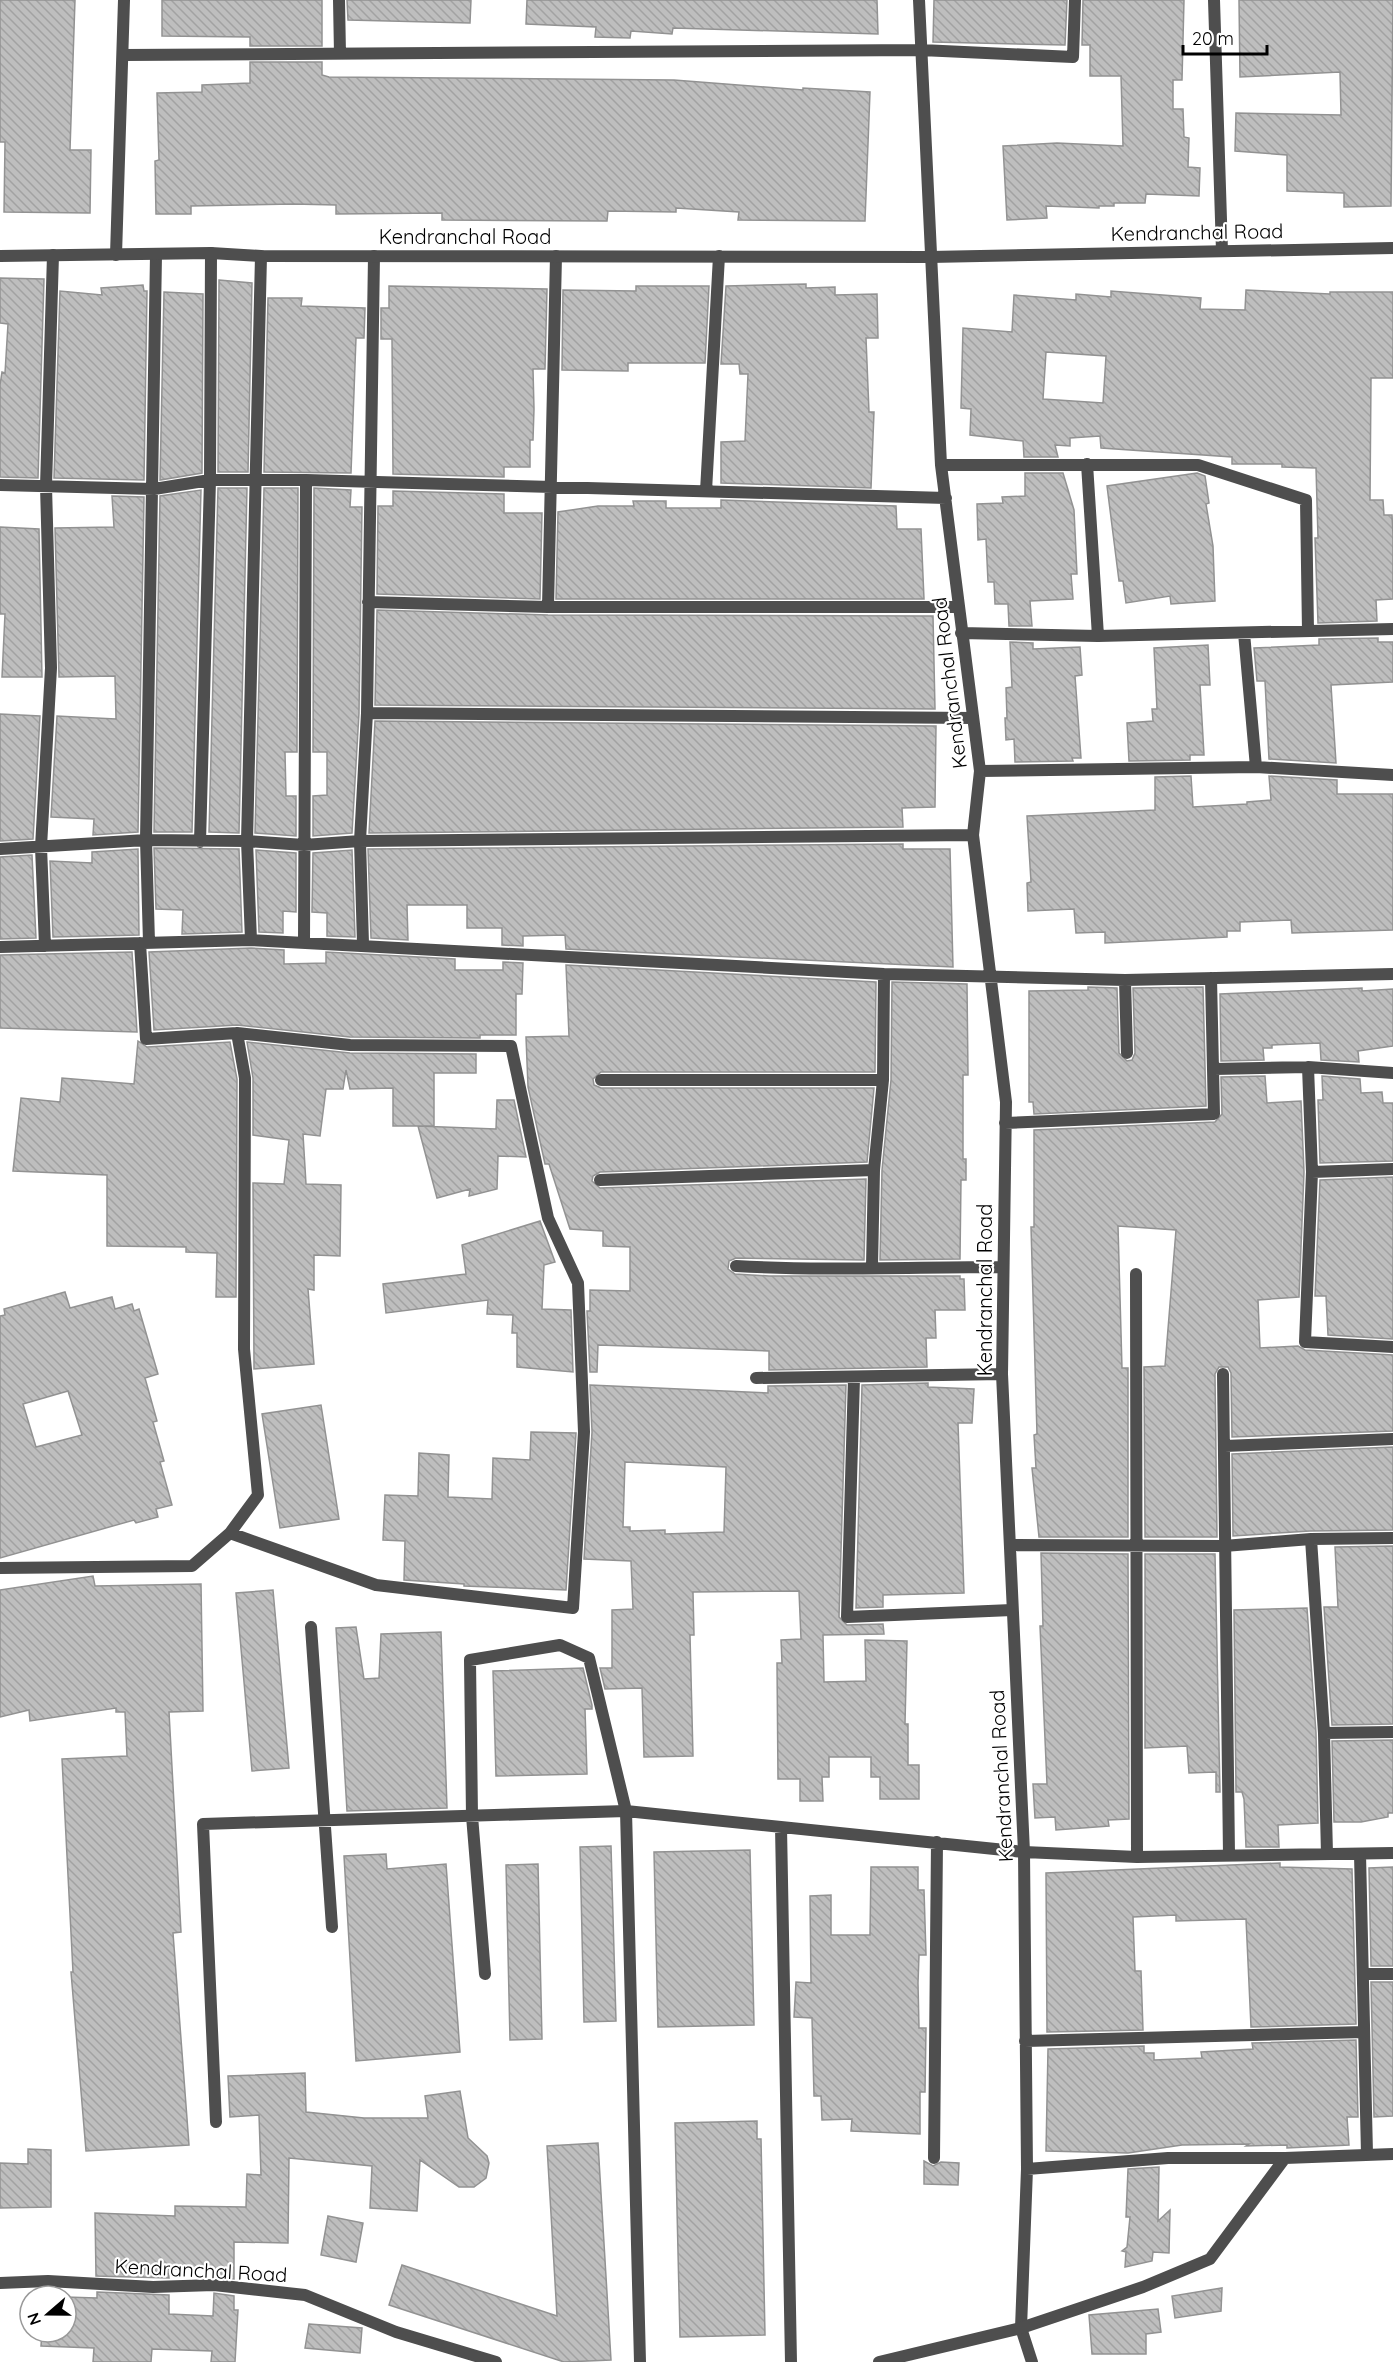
<svg xmlns="http://www.w3.org/2000/svg" width="1393" height="2362" font-family="Quicksand,sans-serif">
  <style>
    .building { fill: url(#building-back-hatch); stroke: #929292; stroke-width: 1.5; fill-rule: evenodd }
    .lines { fill: none; stroke-linecap: round; stroke-linejoin: round }
    .minor { stroke: #4e4e4e; stroke-width: 12 }
    .tertiary { stroke: #4e4e4e; stroke-width: 12 }
    .labels { text-anchor: middle; dominant-baseline: central; stroke-width: 4.5; stroke-linejoin: round; paint-order: stroke }
    .street-label { font-size: 20px; fill: #000; stroke: #fff }
  </style>
  <defs>
    <pattern id="building-back-hatch" width="6" height="6" patternUnits="userSpaceOnUse" patternTransform="scale(1.5)"><rect width="6" height="6" fill="#bebebe"/><path d="M-1 5l2 2M0 0l6 6M5-1l2 2" fill="none" stroke="#a2a2a2"/></pattern>
  </defs>
  <rect width="100%" height="100%" fill="#fff"/>
  <path class="building" d="M 0,0 L 75,0 L 70,150 L 91,150 L 90,213 L 4,212 L 5,142 L 0,142 Z
    M 162,0 L 322,0 L 322,46 L 250,46 L 250,37 L 162,36 Z
    M 347,0 L 471,0 L 470,23 L 348,20 Z
    M 527,0 L 877,0 L 878,34 L 673,28 L 672,34 L 631,31 L 630,38 L 595,37 L 596,27 L 526,24 Z
    M 934,0 L 1067,0 L 1065,45 L 933,42 Z
    M 1083,0 L 1184,0 L 1182,80 L 1173,80 L 1173,109 L 1183,109 L 1184,137 L 1189,138 L 1188,167 L 1200,168 L 1199,196 L 1146,194 L 1145,203 L 1114,203 L 1114,206 L 1099,206 L 1099,208 L 1046,206 L 1047,218 L 1007,220 L 1003,146 L 1057,143 L 1123,146 L 1121,76 L 1090,76 L 1090,45 L 1082,45 Z
    M 1239,0 L 1393,0 L 1391,206 L 1344,207 L 1344,193 L 1287,191 L 1287,155 L 1235,151 L 1236,113 L 1341,115 L 1340,72 L 1240,77 Z
    M 250,62 L 322,62 L 322,75 L 329,77 L 674,80 L 803,90 L 803,88 L 870,92 L 865,221 L 738,220 L 739,212 L 676,208 L 676,212 L 608,211 L 607,221 L 442,220 L 442,213 L 336,214 L 336,205 L 293,204 L 191,206 L 191,214 L 156,214 L 155,161 L 159,160 L 157,93 L 202,92 L 202,85 L 250,83 Z
    M 0,278 L 44,279 L 38,478 L 0,477 L 0,385 L 2,372 L 5,373 L 8,324 L 0,323 Z
    M 219,280 L 252,283 L 248,472 L 218,472 Z
    M 806,284 L 806,288 L 835,287 L 835,295 L 877,294 L 878,338 L 866,338 L 869,412 L 874,412 L 871,488 L 721,483 L 721,442 L 745,441 L 748,374 L 740,374 L 739,364 L 721,364 L 726,286 Z
    M 143,285 L 144,291 L 147,291 L 144,480 L 54,478 L 60,291 L 102,295 L 101,288 Z
    M 389,286 L 547,289 L 545,369 L 533,369 L 534,409 L 533,440 L 530,440 L 530,467 L 504,467 L 504,477 L 393,474 L 392,339 L 381,339 L 381,308 L 389,308 Z
    M 636,286 L 709,286 L 705,363 L 628,363 L 628,371 L 562,370 L 563,290 L 636,291 Z
    M 1246,290 L 1330,294 L 1330,292 L 1393,292 L 1393,378 L 1371,378 L 1370,500 L 1383,500 L 1384,515 L 1392,515 L 1393,535 L 1393,599 L 1376,600 L 1377,621 L 1318,623 L 1315,538 L 1318,538 L 1316,468 L 1282,467 L 1282,464 L 1232,464 L 1232,457 L 1101,448 L 1100,436 L 1070,438 L 1070,446 L 1055,445 L 1058,457 L 1024,457 L 1023,441 L 970,435 L 971,409 L 961,408 L 963,328 L 1012,332 L 1014,295 L 1076,300 L 1076,294 L 1111,297 L 1111,291 L 1201,298 L 1200,309 L 1245,310 ZM 1046,352 L 1106,356 L 1103,403 L 1043,399 Z
    M 164,292 L 203,294 L 202,473 L 160,480 Z
    M 268,298 L 302,298 L 301,306 L 365,308 L 364,338 L 356,338 L 351,473 L 264,472 Z
    M 1025,473 L 1063,473 L 1074,510 L 1077,574 L 1071,574 L 1073,599 L 1030,601 L 1032,626 L 1009,626 L 1008,604 L 995,604 L 994,582 L 988,582 L 986,539 L 978,540 L 977,504 L 1003,503 L 1002,497 L 1025,496 Z
    M 1197,473 L 1205,476 L 1209,503 L 1206,504 L 1213,546 L 1215,601 L 1171,604 L 1170,596 L 1126,603 L 1123,581 L 1119,581 L 1107,486 Z
    M 218,488 L 247,488 L 239,833 L 209,832 Z
    M 264,488 L 298,488 L 297,752 L 285,752 L 286,796 L 296,796 L 296,836 L 255,833 Z
    M 314,488 L 351,490 L 350,507 L 362,507 L 359,713 L 352,833 L 313,836 L 313,796 L 327,795 L 327,752 L 313,752 Z
    M 201,490 L 192,832 L 154,832 L 160,496 Z
    M 393,491 L 504,494 L 504,513 L 542,513 L 540,599 L 377,594 L 378,506 L 393,506 Z
    M 112,496 L 144,497 L 138,832 L 93,835 L 94,819 L 51,817 L 57,716 L 116,719 L 115,676 L 59,677 L 55,528 L 114,527 Z
    M 721,500 L 896,506 L 897,529 L 921,529 L 924,599 L 556,599 L 558,512 L 598,506 L 634,506 L 633,501 L 666,501 L 666,508 L 721,508 Z
    M 0,527 L 39,529 L 42,677 L 2,677 L 5,614 L 0,614 Z
    M 377,610 L 548,615 L 933,616 L 935,709 L 375,705 Z
    M 1378,638 L 1378,642 L 1393,642 L 1393,682 L 1331,685 L 1336,763 L 1269,759 L 1265,681 L 1257,681 L 1254,648 L 1319,645 L 1319,639 Z
    M 1010,642 L 1033,643 L 1033,649 L 1080,647 L 1082,675 L 1075,676 L 1081,758 L 1072,758 L 1073,761 L 1015,762 L 1014,739 L 1006,740 L 1005,718 L 1007,718 L 1006,688 L 1012,687 Z
    M 1208,645 L 1210,685 L 1200,685 L 1204,755 L 1190,755 L 1190,760 L 1129,761 L 1127,723 L 1153,721 L 1152,709 L 1157,709 L 1154,648 Z
    M 0,714 L 40,716 L 33,839 L 0,841 Z
    M 375,721 L 936,726 L 935,807 L 902,808 L 903,827 L 369,833 Z
    M 1191,776 L 1193,807 L 1247,804 L 1247,802 L 1271,800 L 1269,776 L 1337,780 L 1337,794 L 1393,794 L 1393,930 L 1292,933 L 1291,920 L 1240,922 L 1240,931 L 1227,931 L 1227,937 L 1105,943 L 1105,932 L 1076,933 L 1074,909 L 1028,911 L 1027,883 L 1031,882 L 1027,816 L 1155,810 L 1155,777 Z
    M 903,844 L 903,849 L 950,849 L 953,967 L 566,949 L 565,935 L 523,936 L 523,946 L 502,945 L 502,928 L 467,928 L 467,905 L 407,905 L 408,940 L 371,938 L 368,849 Z
    M 154,848 L 239,849 L 242,932 L 182,934 L 183,910 L 156,909 Z
    M 138,849 L 139,935 L 53,937 L 50,861 L 92,863 L 92,852 Z
    M 256,850 L 296,853 L 296,912 L 283,911 L 283,933 L 259,932 Z
    M 352,850 L 355,937 L 327,936 L 327,913 L 312,912 L 313,853 Z
    M 32,855 L 36,938 L 0,939 L 0,857 Z
    M 251,948 L 284,950 L 284,964 L 326,963 L 326,952 L 455,959 L 455,970 L 503,970 L 503,962 L 523,963 L 522,994 L 516,994 L 516,1035 L 480,1035 L 480,1038 L 350,1037 L 237,1025 L 154,1030 L 149,952 Z
    M 132,952 L 137,1032 L 0,1028 L 0,955 Z
    M 566,965 L 876,982 L 875,1072 L 601,1072 L 593,1079 L 594,1085 L 601,1088 L 874,1088 L 867,1162 L 600,1172 L 593,1176 L 592,1181 L 600,1188 L 866,1179 L 864,1260 L 736,1258 L 729,1261 L 728,1269 L 735,1274 L 769,1276 L 960,1276 L 960,1279 L 964,1279 L 965,1310 L 935,1310 L 936,1338 L 926,1338 L 927,1367 L 769,1370 L 769,1351 L 598,1345 L 597,1372 L 590,1372 L 587,1311 L 590,1311 L 590,1290 L 630,1291 L 630,1247 L 603,1246 L 603,1231 L 570,1229 L 549,1164 L 545,1164 L 528,1087 L 526,1037 L 569,1036 Z
    M 892,982 L 967,984 L 968,1075 L 963,1075 L 963,1159 L 966,1159 L 966,1180 L 961,1180 L 960,1259 L 880,1260 L 882,1170 L 891,1080 Z
    M 1088,987 L 1117,988 L 1119,1053 L 1127,1061 L 1132,1060 L 1135,1053 L 1133,988 L 1203,987 L 1206,1106 L 1034,1114 L 1033,1102 L 1029,1102 L 1029,991 L 1088,990 Z
    M 1362,988 L 1362,991 L 1393,989 L 1393,1046 L 1358,1051 L 1359,1062 L 1321,1060 L 1320,1043 L 1272,1045 L 1272,1048 L 1263,1048 L 1264,1060 L 1221,1061 L 1220,994 Z
    M 138,1041 L 147,1047 L 230,1042 L 237,1079 L 236,1297 L 216,1297 L 217,1253 L 186,1252 L 186,1247 L 107,1246 L 107,1175 L 13,1171 L 21,1098 L 60,1102 L 62,1078 L 134,1084 Z
    M 247,1042 L 350,1053 L 476,1054 L 476,1073 L 434,1073 L 434,1126 L 393,1126 L 393,1088 L 350,1089 L 346,1070 L 343,1089 L 326,1089 L 320,1136 L 303,1134 L 306,1184 L 341,1185 L 340,1256 L 314,1255 L 314,1290 L 308,1289 L 314,1364 L 254,1369 L 253,1183 L 284,1184 L 289,1140 L 253,1135 L 253,1078 Z
    M 1265,1076 L 1267,1103 L 1301,1101 L 1304,1172 L 1299,1297 L 1258,1300 L 1260,1348 L 1298,1346 L 1305,1350 L 1393,1355 L 1393,1431 L 1232,1437 L 1231,1373 L 1228,1367 L 1219,1367 L 1215,1374 L 1217,1537 L 1145,1537 L 1144,1367 L 1165,1366 L 1176,1230 L 1118,1226 L 1122,1368 L 1128,1368 L 1128,1537 L 1039,1537 L 1032,1468 L 1036,1468 L 1034,1435 L 1037,1434 L 1031,1227 L 1034,1227 L 1034,1130 L 1215,1122 L 1222,1114 L 1221,1077 Z
    M 1322,1076 L 1360,1079 L 1361,1093 L 1382,1092 L 1383,1103 L 1393,1103 L 1393,1161 L 1320,1163 L 1318,1100 L 1323,1100 Z
    M 497,1100 L 514,1100 L 526,1157 L 498,1156 L 497,1189 L 469,1196 L 470,1189 L 437,1198 L 418,1126 L 496,1129 Z
    M 1393,1177 L 1393,1339 L 1328,1335 L 1326,1296 L 1315,1296 L 1320,1180 Z
    M 540,1221 L 555,1262 L 544,1265 L 542,1309 L 571,1310 L 573,1372 L 517,1367 L 517,1333 L 512,1333 L 513,1315 L 487,1314 L 488,1300 L 386,1313 L 383,1284 L 466,1274 L 462,1245 Z
    M 65,1292 L 70,1308 L 112,1297 L 115,1309 L 132,1304 L 134,1311 L 139,1309 L 158,1374 L 145,1378 L 157,1421 L 153,1422 L 164,1461 L 160,1462 L 172,1505 L 156,1509 L 158,1517 L 136,1523 L 134,1520 L 0,1558 L 0,1316 L 5,1315 L 4,1309 ZM 68,1391 L 82,1435 L 36,1447 L 23,1404 Z
    M 928,1383 L 928,1387 L 974,1389 L 972,1423 L 958,1423 L 964,1593 L 883,1595 L 883,1607 L 856,1608 L 862,1385 Z
    M 590,1385 L 768,1393 L 768,1386 L 846,1385 L 839,1617 L 847,1625 L 883,1624 L 884,1634 L 823,1635 L 824,1682 L 866,1681 L 865,1640 L 907,1641 L 905,1724 L 908,1724 L 908,1765 L 919,1765 L 919,1799 L 880,1799 L 880,1777 L 871,1777 L 871,1757 L 829,1757 L 829,1777 L 822,1777 L 823,1801 L 800,1801 L 800,1779 L 778,1779 L 777,1663 L 782,1663 L 781,1640 L 801,1639 L 799,1591 L 693,1592 L 694,1635 L 690,1635 L 693,1756 L 644,1757 L 642,1688 L 605,1689 L 600,1668 L 612,1668 L 612,1610 L 633,1609 L 631,1561 L 584,1559 L 592,1432 ZM 625,1462 L 726,1467 L 724,1532 L 665,1534 L 665,1530 L 630,1531 L 630,1527 L 623,1527 Z
    M 321,1405 L 339,1519 L 280,1528 L 262,1414 Z
    M 531,1432 L 576,1433 L 566,1590 L 464,1586 L 464,1584 L 404,1580 L 405,1541 L 383,1540 L 385,1495 L 418,1496 L 419,1453 L 449,1455 L 448,1497 L 492,1499 L 493,1458 L 530,1460 Z
    M 1393,1447 L 1393,1530 L 1310,1531 L 1233,1536 L 1232,1454 Z
    M 1393,1546 L 1393,1724 L 1332,1725 L 1324,1607 L 1338,1607 L 1335,1547 Z
    M 1041,1553 L 1128,1554 L 1129,1819 L 1108,1820 L 1109,1826 L 1056,1830 L 1055,1817 L 1035,1818 L 1033,1784 L 1047,1784 L 1040,1626 L 1043,1626 Z
    M 1145,1554 L 1215,1554 L 1220,1792 L 1216,1792 L 1216,1772 L 1189,1773 L 1187,1746 L 1145,1748 Z
    M 93,1576 L 95,1586 L 201,1584 L 203,1711 L 169,1712 L 181,1932 L 173,1933 L 189,2145 L 86,2151 L 71,1972 L 73,1972 L 62,1759 L 127,1756 L 125,1712 L 116,1712 L 116,1708 L 30,1721 L 29,1710 L 0,1717 L 0,1590 Z
    M 273,1590 L 289,1768 L 252,1771 L 236,1593 Z
    M 1307,1608 L 1316,1733 L 1318,1823 L 1278,1825 L 1279,1847 L 1246,1847 L 1244,1799 L 1242,1792 L 1236,1792 L 1234,1610 Z
    M 356,1627 L 364,1679 L 379,1678 L 381,1634 L 441,1632 L 447,1808 L 347,1811 L 336,1628 Z
    M 583,1668 L 592,1705 L 592,1709 L 585,1709 L 587,1774 L 496,1776 L 493,1671 Z
    M 1393,1740 L 1393,1813 L 1388,1813 L 1388,1817 L 1361,1822 L 1334,1822 L 1332,1741 Z
    M 611,1846 L 616,2021 L 584,2022 L 580,1847 Z
    M 750,1850 L 754,2025 L 658,2027 L 654,1852 Z
    M 386,1854 L 387,1869 L 446,1864 L 460,2052 L 356,2061 L 344,1856 Z
    M 1280,1863 L 1280,1867 L 1352,1869 L 1356,2024 L 1251,2027 L 1246,1919 L 1176,1921 L 1176,1915 L 1133,1917 L 1135,1971 L 1141,1971 L 1143,2030 L 1047,2032 L 1046,1873 Z
    M 538,1864 L 542,2039 L 510,2040 L 506,1865 Z
    M 871,1867 L 918,1867 L 918,1890 L 924,1890 L 926,1955 L 919,1955 L 918,1983 L 919,2028 L 926,2028 L 925,2092 L 920,2092 L 920,2134 L 851,2131 L 852,2119 L 822,2120 L 821,2096 L 814,2096 L 812,2018 L 794,2017 L 796,1982 L 811,1983 L 810,1896 L 831,1895 L 831,1935 L 870,1935 Z
    M 1393,1867 L 1393,1966 L 1371,1966 L 1369,1868 Z
    M 1371,1982 L 1393,1982 L 1393,2116 L 1374,2117 Z
    M 1356,2040 L 1358,2117 L 1347,2117 L 1349,2145 L 1287,2148 L 1287,2145 L 1246,2146 L 1249,2144 L 1182,2145 L 1128,2153 L 1046,2151 L 1048,2049 L 1144,2046 L 1144,2053 L 1154,2053 L 1154,2060 L 1202,2058 L 1201,2052 L 1253,2049 L 1252,2043 Z
    M 305,2073 L 306,2112 L 364,2118 L 428,2118 L 425,2096 L 460,2091 L 468,2138 L 487,2156 L 489,2163 L 486,2178 L 474,2187 L 459,2187 L 420,2160 L 417,2211 L 370,2208 L 372,2166 L 289,2158 L 288,2243 L 234,2242 L 234,2279 L 215,2277 L 215,2269 L 168,2269 L 169,2278 L 96,2276 L 95,2213 L 175,2216 L 175,2206 L 246,2207 L 247,2174 L 261,2175 L 259,2115 L 230,2117 L 228,2076 Z
    M 757,2121 L 757,2139 L 761,2139 L 765,2335 L 680,2337 L 675,2123 Z
    M 598,2143 L 611,2360 L 564,2362 L 389,2305 L 402,2265 L 557,2316 L 547,2146 Z
    M 28,2149 L 51,2150 L 51,2207 L 0,2208 L 0,2163 L 28,2164 Z
    M 924,2161 L 933,2166 L 941,2162 L 959,2163 L 958,2185 L 924,2184 Z
    M 1159,2167 L 1158,2221 L 1170,2210 L 1169,2253 L 1153,2252 L 1152,2261 L 1125,2267 L 1126,2252 L 1122,2251 L 1127,2247 L 1130,2217 L 1126,2217 L 1128,2169 Z
    M 328,2216 L 363,2223 L 356,2262 L 321,2255 Z
    M 1222,2288 L 1221,2311 L 1175,2318 L 1172,2296 Z
    M 97,2292 L 169,2295 L 169,2314 L 213,2316 L 214,2293 L 234,2296 L 234,2310 L 238,2310 L 235,2362 L 211,2362 L 212,2351 L 152,2349 L 151,2362 L 93,2362 L 94,2348 L 41,2346 L 42,2332 L 66,2332 L 66,2297 L 97,2298 Z
    M 1158,2309 L 1161,2332 L 1146,2334 L 1146,2354 L 1092,2354 L 1089,2315 Z
    M 309,2324 L 362,2328 L 360,2353 L 305,2348 Z"/>
  <g class="lines">
    <path class="minor" d="M 339,0 L 340,54
      M 919,0 L 941,465 L 980,771 L 973,835 L 1006,1102 L 1002,1374 L 1024,1852 L 1027,2169 L 1021,2328 L 1032,2362
      M 1214,0 L 1222,251
      M 124,55 L 921,50 L 1073,57 L 1075,0
      M 116,255 L 124,0
      M 1087,464 L 1098,636
      M 941,465 L 1198,465 L 1306,500 L 1308,631
      M 0,485 L 154,489 L 210,480 L 306,480 L 946,498
      M 706,491 L 719,256
      M 368,602 L 548,607 L 959,607
      M 548,607 L 556,256
      M 961,633 L 1098,636 L 1393,629
      M 1244,633 L 1256,767
      M 367,713 L 973,718
      M 980,771 L 1256,767 L 1393,775
      M 200,842 L 210,480 L 211,253
      M 0,849 L 146,840 L 247,841 L 304,845 L 360,841 L 973,835
      M 251,940 L 247,841 L 261,256
      M 149,942 L 146,840 L 156,255
      M 304,942 L 306,480
      M 363,944 L 360,841 L 367,713 L 374,256
      M 45,946 L 41,847 L 51,668 L 46,486 L 53,255
      M 0,947 L 251,940 L 884,974 L 1125,980 L 1393,974
      M 1125,980 L 1127,1053
      M 1308,1067 L 1312,1172 L 1305,1342 L 1393,1347
      M 1214,1069 L 1308,1067 L 1393,1073
      M 601,1080 L 883,1080
      M 1005,1123 L 1214,1114 L 1211,978
      M 1312,1172 L 1393,1169
      M 600,1180 L 874,1170
      M 736,1266 C 825,1271 914,1267 1003,1267
      M 872,1266 L 874,1170 L 883,1080 L 884,974
      M 1136,1274 L 1137,1857
      M 1223,1374 L 1229,1855
      M 756,1378 L 1002,1374
      M 854,1378 L 847,1617 L 1012,1610
      M 1225,1446 L 1393,1439
      M 230,1533 L 258,1495 L 244,1349 L 245,1078 L 237,1033
      M 1311,1539 L 1324,1733 L 1327,1854
      M 1011,1545 L 1224,1546 L 1311,1539 L 1393,1538
      M 0,1568 L 192,1566 L 230,1533 L 376,1585 L 573,1608 L 584,1432 L 578,1283 L 548,1218 L 511,1046 L 350,1045 L 237,1033 L 146,1039 L 140,943
      M 311,1627 L 332,1927
      M 1324,1733 L 1393,1732
      M 781,1827 L 791,2362
      M 1360,1854 L 1367,2154
      M 485,1974 L 472,1816 L 470,1660 L 560,1645 L 589,1658 L 626,1811 L 640,2362
      M 1363,1974 L 1393,1974
      M 1025,2041 L 1364,2032
      M 216,2122 L 203,1824 L 626,1811 L 1024,1852 L 1137,1857 L 1393,1853
      M 934,2158 L 937,1842
      M 1027,2169 L 1168,2158 L 1285,2158"/>
    <path class="tertiary" d="M 0,256 L 211,253 L 261,256 L 930,257 L 1393,248
      M 0,2283 L 48,2281 L 153,2287 L 214,2285 L 305,2295 L 396,2332 L 496,2362
      M 879,2362 L 1021,2328 L 1143,2287 L 1210,2259 L 1285,2158 L 1393,2154"/>
  </g>
  <g class="labels">
    <g class="street-label">
      <text transform="translate(1197 232) rotate(-1)">Kendranchal Road</text>
      <text x="465" y="236">Kendranchal Road</text>
      <text transform="translate(949 683) rotate(-97)">Kendranchal Road</text>
      <text transform="translate(984 1290) rotate(-90)">Kendranchal Road</text>
      <text transform="translate(1001 1776) rotate(-93)">Kendranchal Road</text>
      <text transform="translate(201 2270) rotate(3)">Kendranchal Road</text>
    </g>
  </g>
  <g transform="translate(48 2314) rotate(250)"><circle r="28" fill="#ffffff" stroke="#999999" stroke-width="1.5"/>
  <path d="M0-4.5L10 22L0 15L-10 22Z" fill="#000000"/>
  <text y="-9" font-size="16" font-weight="bold" text-anchor="middle" fill="#000000">N</text>
  </g>
  <path d="M1183 45v9h84v-9" fill="none" stroke="#000000" stroke-width="3"/>
  <text x="1192" y="45" font-size="18" fill="#000000" stroke="#ffffff" stroke-width="4.5" paint-order="stroke">20 m</text>
</svg>
